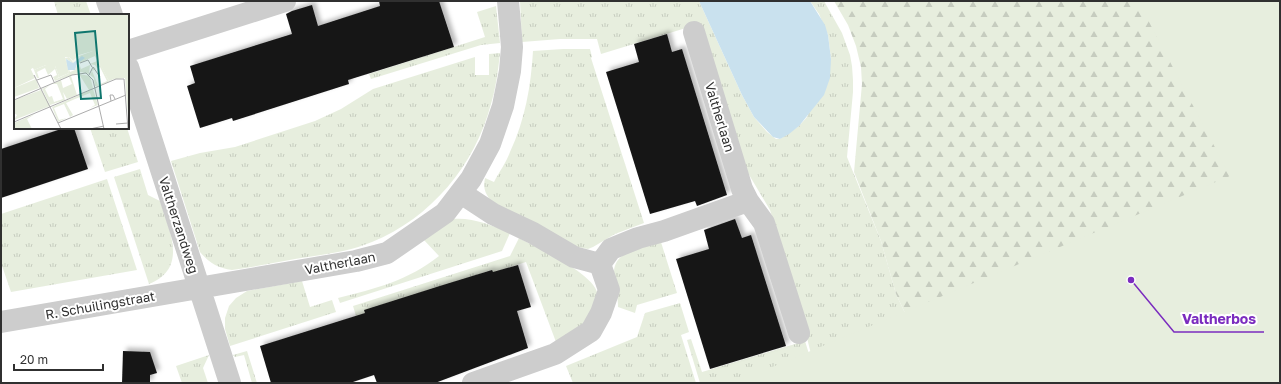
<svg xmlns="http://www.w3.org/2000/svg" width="1281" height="384" font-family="'Golos Text',sans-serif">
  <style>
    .grass { fill: url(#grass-tufts) }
    .forest { fill: url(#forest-firs) }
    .green { fill: #e7eede }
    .water { fill: #c9e1ee }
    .building { fill: #171717; filter: url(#shadow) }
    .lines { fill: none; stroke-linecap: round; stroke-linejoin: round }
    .street { stroke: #cdcdcd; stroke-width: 22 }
    .labels { text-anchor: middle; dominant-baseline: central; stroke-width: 4; stroke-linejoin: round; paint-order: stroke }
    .street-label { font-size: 13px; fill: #303030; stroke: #fff }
    .inset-road { fill: none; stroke: #acacac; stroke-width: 1 }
    .view { fill: #0f766e; fill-opacity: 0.15; stroke: #0f766e; stroke-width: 2 }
    .inset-edge { fill: none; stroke: #303030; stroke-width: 2 }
    .leader { fill: none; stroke: #7b2cbf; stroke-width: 1.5 }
    .callout-dot { fill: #7b2cbf; stroke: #fff; stroke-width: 1.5 }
    .callout-label { font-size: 14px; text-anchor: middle; font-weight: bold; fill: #7b2cbf; stroke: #fff; stroke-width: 4; stroke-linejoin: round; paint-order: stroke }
  </style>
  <defs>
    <pattern id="grass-tufts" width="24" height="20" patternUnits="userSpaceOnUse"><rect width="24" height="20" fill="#e7eede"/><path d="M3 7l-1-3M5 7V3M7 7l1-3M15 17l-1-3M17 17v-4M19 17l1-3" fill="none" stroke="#c6ccbf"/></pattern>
    <pattern id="forest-firs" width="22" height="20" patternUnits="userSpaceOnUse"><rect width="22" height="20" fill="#e7eede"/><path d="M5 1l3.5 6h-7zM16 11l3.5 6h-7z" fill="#c6ccbf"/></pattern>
    <filter id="shadow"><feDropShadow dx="3.5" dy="-3.5" stdDeviation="2" flood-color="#0004"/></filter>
  </defs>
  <rect width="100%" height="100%" fill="#fff"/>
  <path class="grass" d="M 54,1 L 86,1 L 91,15 L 58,15 Z
    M 520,1 L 699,1 L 742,95 L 754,117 L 767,132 L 776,139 L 780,139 L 799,126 L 807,117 L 831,59 L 828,35 L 819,14 L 810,1 L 824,1 L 842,33 L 850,55 L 852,66 L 853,80 L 853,92 L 847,157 L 881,241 L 896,294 L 905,313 L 776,383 L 700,383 L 687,340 L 691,339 L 702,372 L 805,341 L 809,354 L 811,354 L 807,338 L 809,337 L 770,210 L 745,168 L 699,24 L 601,54 L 597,39 L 560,39 L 522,42 Z
    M 496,6 L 500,43 L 481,45 L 371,79 L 369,74 L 485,37 L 477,12 Z
    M 563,49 L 590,49 L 592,57 L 591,58 L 644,223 L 615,234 L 593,247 L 588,249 L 577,247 L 491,201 C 485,193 483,188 485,178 L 494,182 C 499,172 506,163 510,152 C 525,120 531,86 533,51 Z
    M 500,53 C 498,71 496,87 491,104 C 475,165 431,218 372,242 C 348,252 321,255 295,259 C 274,263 253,267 232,270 C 218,268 209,263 200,252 L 171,161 L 200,153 L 235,147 L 315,121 L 341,109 L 373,89 L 475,57 L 475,75 L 489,75 L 489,54 Z
    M 90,128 L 127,128 L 138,162 L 105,172 Z
    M 140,169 L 148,195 L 160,201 C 169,230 189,268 149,284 L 114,177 Z
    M 107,179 L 137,270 L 11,292 L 1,263 L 1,214 Z
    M 452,219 C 472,217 492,225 510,233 L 502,251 L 340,303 L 338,298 C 375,289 409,280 439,256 L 423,239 Z
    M 519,238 C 537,248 591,272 597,292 C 599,299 597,310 596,317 L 556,342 L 526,262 L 492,273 L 491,270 L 356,316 L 353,306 L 510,256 Z
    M 660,239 L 677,293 L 637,305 L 635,313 L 618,307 C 618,295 615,285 614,273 C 613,251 644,246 660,239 Z
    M 302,281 L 310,307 L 332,300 L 336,312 L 230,346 L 225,329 L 225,318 L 229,306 L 236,298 L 247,291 Z
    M 680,303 L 689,332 L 681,335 L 696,383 L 573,383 L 566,366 L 637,337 L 645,313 Z
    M 247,351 L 257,383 L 252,383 L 244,355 L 235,357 L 233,355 Z
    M 209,355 L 203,368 L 208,383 L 182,383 L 176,366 Z"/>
  <path class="forest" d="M 834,1 L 1280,1 L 1280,170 L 905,313 L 896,294 L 881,241 L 854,172 L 862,84 L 861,67 L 856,46 L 848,25 Z"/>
  <path class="green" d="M 1138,1 L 1280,1 L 1280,383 L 734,383 L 1230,176 Z"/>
  <path class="water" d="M 699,1 L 810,1 L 825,25 L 828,35 L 831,59 L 830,78 L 824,95 L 799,126 L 789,134 L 780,139 L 773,137 L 754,117 L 742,95 Z"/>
  <path class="building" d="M 379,1 L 439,1 L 454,47 L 348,80 L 349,84 L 233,121 L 232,118 L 200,128 L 187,86 L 195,83 L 190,66 L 292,34 L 286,14 L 292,11 L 312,5 L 318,26 L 380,6 Z
    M 667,34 L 672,52 L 682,49 L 727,195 L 697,206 L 695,201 L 650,214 L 606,72 L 639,62 L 634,44 Z
    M 64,128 L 74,128 L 88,169 L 1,198 L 1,149 Z
    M 735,219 L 742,238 L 751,235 L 786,346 L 710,369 L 676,259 L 709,249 L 704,230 Z
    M 518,265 L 531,307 L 517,311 L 528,348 L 435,383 L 377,383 L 374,375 L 350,383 L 271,383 L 260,346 L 365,313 L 364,310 L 443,285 L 492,270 L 493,272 Z
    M 123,351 L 150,352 L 157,373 L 150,375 L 150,383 L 122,383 Z"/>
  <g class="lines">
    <path class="street" d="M 107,1 L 112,15
      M 128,51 L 285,1
      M 128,67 L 230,383
      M 461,193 L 493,214 L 533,233 L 574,257 L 600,264 L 609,290 L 601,313 L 591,331 L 555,354 L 473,383
      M 748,201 L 764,223 L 799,333
      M 600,264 L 611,249 L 638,238 L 664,231 L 748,201 L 742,189 L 694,32
      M 1,322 L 356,261 L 387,253 L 445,213 L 471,179 L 490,144 L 503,106 L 510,71 L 512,47 L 508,1"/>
  </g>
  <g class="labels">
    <g class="street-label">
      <text transform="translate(720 117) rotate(73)">Valtherlaan</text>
      <text transform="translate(179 225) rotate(72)">Valtherzandweg</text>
      <text transform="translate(340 263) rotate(-11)">Valtherlaan</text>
      <text transform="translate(100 305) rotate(-10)">R. Schuilingstraat</text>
    </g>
  </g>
  <g transform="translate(14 14)">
    <rect width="115" height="115" fill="#fff"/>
    <path d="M 71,21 L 95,67 L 94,68 L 83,72 L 81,72 L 80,64 L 76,61 L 80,53 L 82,55 L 78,57 L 84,71 L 93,67 L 86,53 L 83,54 L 81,51 L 76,50 L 83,47 L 81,42 L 65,49 L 67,55 L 76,51 L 75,60 L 67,58 L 41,67 L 39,63 L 43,61 L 41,55 L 34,61 L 31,54 L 27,56 L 31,62 L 27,56 L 23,58 L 25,64 L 23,64 L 20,56 L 32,51 L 41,52 L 45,62 L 42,65 L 55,59 L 51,44 L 55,43 L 59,48 L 65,42 L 79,37 ZM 66,42 L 61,56 L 56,58 L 52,45 L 59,49 ZM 65,60 L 76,62 L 79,74 L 75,76 ZM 57,62 L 63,81 L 53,85 L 49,78 L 51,86 L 36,91 L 28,75 L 36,71 L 31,75 L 35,83 L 38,82 L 40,88 L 49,85 L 43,70 L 38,70 L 47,66 L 49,74 L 58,70 L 55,63 L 52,64 ZM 22,65 L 25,74 L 0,83 L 0,74 ZM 79,75 L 84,91 L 76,94 L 81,91 L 76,79 L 61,85 L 52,89 L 59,101 L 56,103 L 50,90 L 40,94 L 45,106 L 53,104 L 44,108 L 38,93 ZM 27,76 L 36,92 L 0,106 L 3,101 L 0,99 L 0,86 ZM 21,100 L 13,105 L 18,115 L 0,115 L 0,109 Z" fill="#e7eede" fill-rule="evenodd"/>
    <path d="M 115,0 L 115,115 L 111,64 L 101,65 L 79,37 L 65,41 L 59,47 L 55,43 L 51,43 L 55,59 L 41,65 L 45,62 L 41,52 L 34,55 L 32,51 L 20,56 L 0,15 ZM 0,20 L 21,64 L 0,74 Z" fill="#e7eede"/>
    <path d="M 0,0 L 115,0 L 115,59 L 95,67 L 70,21 L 0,66 Z" fill="#e7eede"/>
    <path d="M 68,42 L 71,44 L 63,50 L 61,56 L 54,56 L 52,45 L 59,49 Z" fill="#c9e1ee"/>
    <path class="inset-road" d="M 66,49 L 74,46 L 78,53M 20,61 L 47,115M 75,61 L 79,53 L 86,63M 23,66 L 37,61 L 40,68M 0,86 L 58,61 L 72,59 L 79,66 L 90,115M 97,87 L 96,81 L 99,81 L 101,85M 0,108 L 102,65 L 110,65 L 114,115M 44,109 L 112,81M 102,110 L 114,109M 76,115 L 90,112"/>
    <path class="view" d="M 81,17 L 87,84 L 67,85 L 61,19 Z"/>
    <rect width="115" height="115" class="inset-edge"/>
  </g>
  <path class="leader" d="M1131 280L1174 332H1264"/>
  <circle class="callout-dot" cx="1131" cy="280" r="4"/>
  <g class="callout-label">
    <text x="1219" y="324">Valtherbos</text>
  </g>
  <rect width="1281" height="384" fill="none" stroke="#303030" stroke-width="4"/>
  <path d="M14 364v6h89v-6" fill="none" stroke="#303030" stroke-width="2"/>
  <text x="20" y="364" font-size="12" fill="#303030" stroke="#ffffff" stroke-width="3" paint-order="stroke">20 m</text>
</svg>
